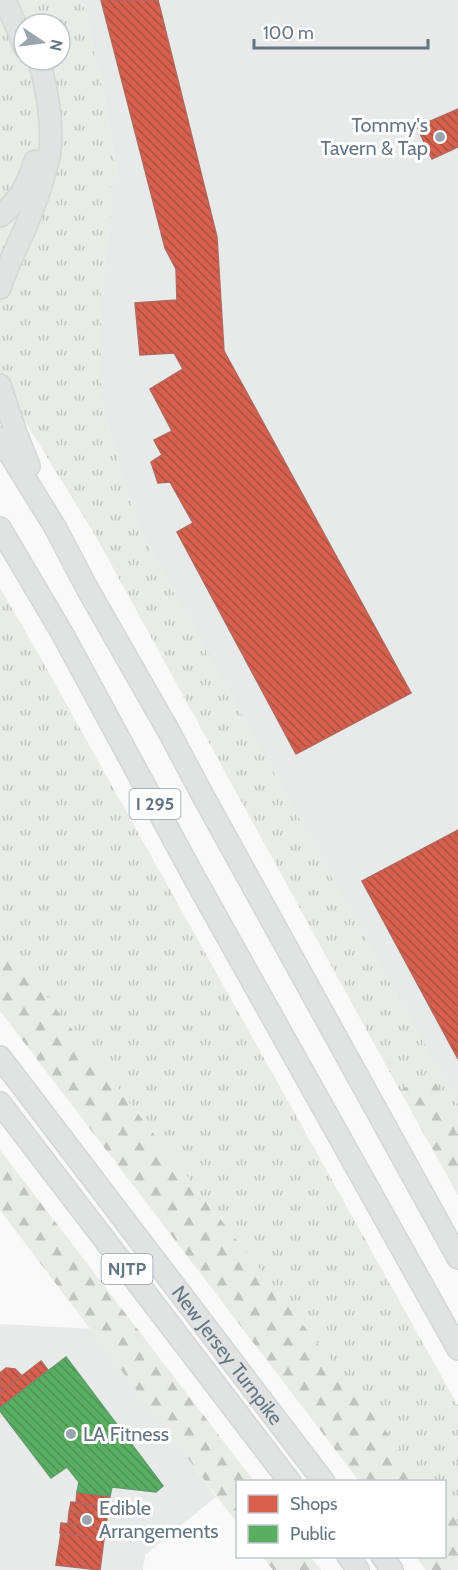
<svg xmlns="http://www.w3.org/2000/svg" width="458" height="1570" font-family="Cabin,sans-serif">
  <style>
    .built { fill: #e8e9e9 }
    .grass { fill: url(#grass-tufts); fill-rule: evenodd }
    .forest { fill: url(#forest-firs) }
    .shops { fill: url(#shops-back-hatch); stroke: #b4675d; stroke-width: 1.5 }
    .public { fill: url(#public-back-hatch); stroke: #5d9d6b; stroke-width: 1.5 }
    .lines { fill: none; stroke-linecap: round; stroke-linejoin: round }
    .highway-casing { stroke: #d5d6d6; stroke-width: 24 }
    .highway { stroke: #e1e2e2; stroke-width: 21 }
    .poi-dot { fill: #99a4ac; stroke: #fff; stroke-width: 2 }
    .labels { text-anchor: middle; dominant-baseline: central; stroke-width: 6; stroke-linejoin: round; paint-order: stroke }
    .shield { fill: #fff; stroke: #939fa8; stroke-width: 1.5 }
    .shield-label { font-size: 18px; font-weight: bold; fill: #657683 }
    .poi-label { font-size: 20px; fill: #657683; stroke: #fff; text-anchor: start }
    .street-label { font-size: 20px; fill: #657683; stroke: #fff }
  </style>
  <defs>
    <pattern id="grass-tufts" width="24" height="20" patternUnits="userSpaceOnUse" patternTransform="scale(1.5)"><rect width="24" height="20" fill="#e8ebe6"/><path d="M3 7l-1-3M5 7V3M7 7l1-3M15 17l-1-3M17 17v-4M19 17l1-3" fill="none" stroke="#c0c3c0"/></pattern>
    <pattern id="forest-firs" width="22" height="20" patternUnits="userSpaceOnUse" patternTransform="scale(1.5)"><rect width="22" height="20" fill="#e8ebe6"/><path d="M5 1l3.5 6h-7zM16 11l3.5 6h-7z" fill="#c0c3c0"/></pattern>
    <pattern id="shops-back-hatch" width="6" height="6" patternUnits="userSpaceOnUse" patternTransform="scale(1.5)"><rect width="6" height="6" fill="#d6604d"/><path d="M-1 5l2 2M0 0l6 6M5-1l2 2" fill="none" stroke="#a85144"/></pattern>
    <pattern id="public-back-hatch" width="6" height="6" patternUnits="userSpaceOnUse" patternTransform="scale(1.5)"><rect width="6" height="6" fill="#5aae61"/><path d="M-1 5l2 2M0 0l6 6M5-1l2 2" fill="none" stroke="#4e9255"/></pattern>
  </defs>
  <rect width="100%" height="100%" fill="#f9f9f9"/>
  <path class="built" d="M 80,0 L 458,0 L 458,1106 L 137,526 L 101,402 L 101,292 L 112,207 L 110,194 L 112,178 L 118,177 L 104,96 L 84,8 Z
    M 0,1324 L 95,1329 L 216,1497 L 145,1555 L 143,1570 L 0,1570 Z"/>
  <path class="grass" d="M 0,0 L 80,0 L 84,8 L 104,96 L 118,178 L 112,178 L 110,194 L 112,207 L 101,292 L 101,402 L 137,526 L 458,1105 L 458,1123 L 429,1072 L 400,1091 L 95,535 L 0,381 ZM 24,24 L 60,24 L 60,60 L 24,60 Z
    M 0,588 L 34,646 L 458,1406 L 458,1523 L 445,1506 L 444,1482 L 425,1481 L 0,937 Z"/>
  <path class="forest" d="M 0,937 L 425,1481 L 359,1481 L 0,1011 Z
    M 429,1071 L 458,1123 L 458,1195 L 400,1091 Z
    M 0,1150 L 254,1481 L 237,1482 L 237,1523 L 0,1210 Z
    M 445,1506 L 458,1523 L 458,1570 L 426,1570 L 416,1557 L 444,1556 Z
    M 263,1557 L 311,1557 L 321,1570 L 273,1570 Z"/>
  <path class="shops" d="M 101,0 L 158,0 L 217,237 L 224,351 L 411,693 L 296,754 L 177,532 L 193,523 L 170,482 L 158,483 L 151,462 L 162,455 L 154,440 L 172,431 L 150,389 L 183,369 L 174,353 L 140,355 L 135,303 L 177,300 L 176,269 L 165,248 Z
    M 458,109 L 458,147 L 432,159 L 417,127 Z
    M 458,830 L 458,1059 L 362,881 Z
    M 41,1361 L 48,1370 L 0,1408 L 0,1393 Z
    M 6,1368 L 15,1369 L 22,1376 L 0,1393 L 0,1373 Z
    M 77,1492 L 110,1496 L 108,1507 L 76,1503 Z
    M 71,1502 L 108,1507 L 107,1517 L 69,1512 Z
    M 69,1512 L 107,1517 L 106,1528 L 68,1523 Z
    M 61,1523 L 106,1528 L 104,1539 L 60,1533 Z
    M 61,1533 L 104,1539 L 100,1570 L 56,1565 Z"/>
  <path class="public" d="M 66,1357 L 163,1486 L 156,1492 L 112,1487 L 110,1496 L 77,1492 L 79,1482 L 67,1467 L 51,1478 L 0,1411 L 0,1408 Z"/>
  <g class="lines">
    <defs>
      <g id="highway">
        <path d="M 5,0 L 20,35 L 24,47"/>
        <path d="M 0,216 C 18,202 29,183 35,161"/>
        <path d="M 0,288 C 7,266 18,245 27,224 C 36,202 44,180 49,157 C 54,125 47,91 39,60"/>
        <path d="M 0,385 L 15,430 L 29,466"/>
        <path d="M 0,438 L 55,527 L 87,588 L 168,730 L 202,794 L 458,1258"/>
        <path d="M 0,528 L 62,633 L 194,877 L 458,1349"/>
        <path id="s1" d="M 0,1057 L 324,1482"/>
        <path d="M 0,1103 L 290,1482"/>
        <path d="M 348,1556 L 358,1570"/>
        <path d="M 382,1556 L 392,1570"/>
      </g>
    </defs>
    <use href="#highway" class="highway-casing"/>
    <use href="#highway" class="highway"/>
  </g>
  <g class="poi-dot">
    <circle cx="440" cy="137" r="6"/>
    <circle cx="71" cy="1434" r="6"/>
    <circle cx="87" cy="1520" r="6"/>
  </g>
  <g class="labels">
    <g class="shield">
      <rect x="129.5" y="789" width="51" height="30" rx="4.5"/>
      <rect x="101.5" y="1254" width="51" height="30" rx="4.5"/>
    </g>
    <g class="shield-label">
      <text x="155" y="804">I 295</text>
      <text x="127" y="1269">NJTP</text>
    </g>
    <g class="poi-label">
      <text x="428" y="125" text-anchor="end">Tommy's<tspan x="428" dy="23">Tavern &amp; Tap</tspan></text>
      <text x="83" y="1434">LA Fitness</text>
      <text x="99" y="1508">Edible<tspan x="99" dy="23">Arrangements</tspan></text>
    </g>
    <g class="street-label">
      <text stroke="none"><textPath href="#s1" startOffset="375">New Jersey Turnpike</textPath></text>
    </g>
  </g>
  <rect x="236" y="1480" width="210" height="78" fill="#ffffff" stroke="#c1c8cd" stroke-width="1.5"/>
  <rect x="248" y="1495" width="30" height="18" fill="#d6604d" stroke="#c1c8cd" stroke-width="1.5"/>
  <text x="290" y="1510" font-size="18" fill="#657683">Shops</text>
  <rect x="248" y="1525" width="30" height="18" fill="#5aae61" stroke="#c1c8cd" stroke-width="1.5"/>
  <text x="290" y="1540" font-size="18" fill="#657683">Public</text>
  <g transform="translate(42 42) rotate(103)"><circle r="28" fill="#ffffff" stroke="#c1c8cd" stroke-width="1.5"/>
  <path d="M0-4.5L10 22L0 15L-10 22Z" fill="#99a4ac"/>
  <text y="-9" font-size="16" font-weight="bold" text-anchor="middle" fill="#657683">N</text>
  </g>
  <path d="M254 39v9h174v-9" fill="none" stroke="#657683" stroke-width="3"/>
  <text x="263" y="39" font-size="18" fill="#657683" stroke="#ffffff" stroke-width="4.5" paint-order="stroke">100 m</text>
</svg>
